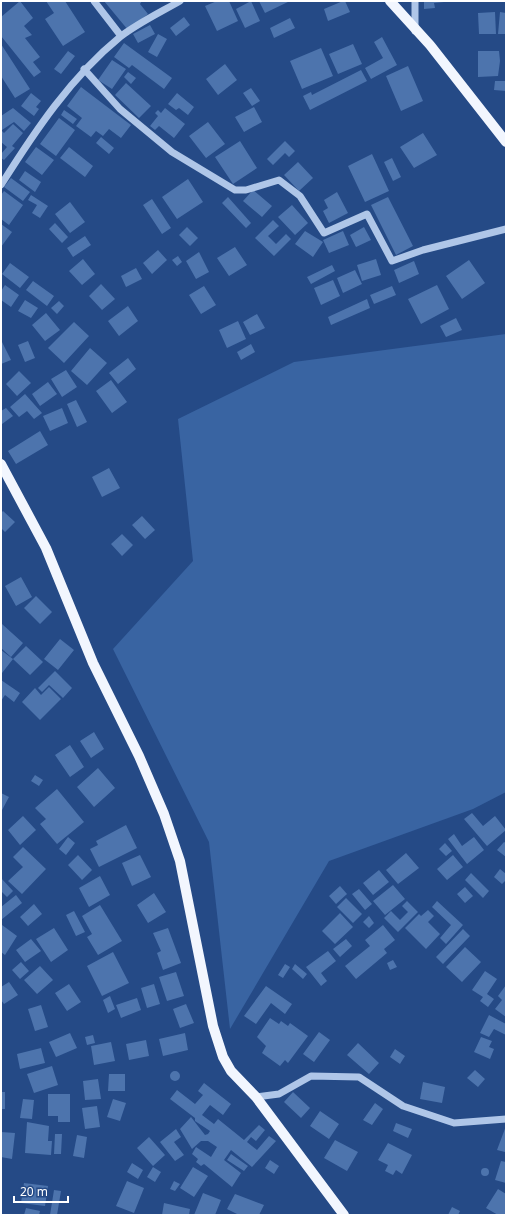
<svg xmlns="http://www.w3.org/2000/svg" width="507" height="1216" font-family="'Noto Sans',sans-serif">
  <style>
    .green { fill: #3964a2 }
    .building { fill: #4d74ad }
    .lines { fill: none; stroke-linecap: round; stroke-linejoin: round }
    .minor { stroke: #afc6e8; stroke-width: 7 }
    .major { stroke: #f2f6fe; stroke-width: 10 }
  </style>
  <rect width="100%" height="100%" fill="#254a86"/>
  <path class="green" d="M 506,334 L 506,792 L 473,809 L 329,861 L 230,1029 L 209,842 L 113,649 L 193,561 L 178,419 L 294,362 Z"/>
  <path class="building" d="M 20,1 L 33,18 L 24,26 L 32,35 L 25,38 L 40,57 L 33,62 L 41,72 L 34,77 L 1,36 L 1,17 Z
    M 46,1 L 65,1 L 85,32 L 63,46 L 45,19 L 54,13 Z
    M 104,1 L 142,1 L 140,4 L 148,14 L 128,30 Z
    M 217,1 L 229,1 L 238,21 L 217,31 L 205,6 Z
    M 251,1 L 260,21 L 245,28 L 236,9 Z
    M 259,1 L 290,1 L 265,13 Z
    M 343,1 L 345,1 L 350,12 L 328,21 L 324,9 Z
    M 424,1 L 444,1 L 444,2 L 434,3 L 435,8 L 424,9 Z
    M 495,12 L 496,34 L 479,34 L 478,13 Z
    M 500,12 L 506,13 L 506,34 L 498,34 Z
    M 184,17 L 190,25 L 176,36 L 170,28 Z
    M 290,18 L 295,28 L 274,38 L 270,28 Z
    M 150,25 L 155,34 L 138,43 L 133,34 Z
    M 158,34 L 167,39 L 157,57 L 148,52 Z
    M 382,37 L 397,65 L 371,79 L 365,68 L 383,58 L 374,42 Z
    M 124,43 L 172,78 L 164,89 L 132,65 L 129,68 L 114,57 Z
    M 1,44 L 30,89 L 15,98 L 1,76 Z
    M 353,44 L 362,64 L 338,74 L 329,54 Z
    M 321,48 L 333,76 L 302,89 L 290,61 Z
    M 68,51 L 75,56 L 61,74 L 54,69 Z
    M 478,51 L 499,51 L 500,61 L 498,76 L 478,77 Z
    M 112,60 L 126,69 L 112,89 L 98,80 Z
    M 225,64 L 237,80 L 218,95 L 206,79 Z
    M 408,66 L 423,101 L 401,111 L 386,76 Z
    M 361,70 L 367,81 L 310,110 L 303,96 L 311,92 L 312,95 Z
    M 128,72 L 136,78 L 131,84 L 124,77 Z
    M 495,81 L 506,81 L 506,91 L 494,90 Z
    M 126,83 L 151,106 L 139,118 L 115,95 Z
    M 81,87 L 131,125 L 121,138 L 109,129 L 103,136 L 96,131 L 91,137 L 76,126 L 82,118 L 67,106 Z
    M 251,88 L 260,101 L 252,106 L 243,93 Z
    M 31,93 L 41,101 L 36,107 L 39,109 L 34,116 L 21,106 Z
    M 177,93 L 194,107 L 188,115 L 179,108 L 176,110 L 168,104 Z
    M 254,107 L 262,122 L 244,132 L 235,117 Z
    M 13,108 L 31,123 L 24,131 L 14,122 L 2,130 L 1,128 L 1,116 Z
    M 165,108 L 185,124 L 174,138 L 159,126 L 155,130 L 150,126 L 158,116 L 155,113 L 158,110 L 161,113 Z
    M 64,110 L 77,119 L 73,124 L 61,115 Z
    M 59,118 L 75,130 L 56,156 L 40,144 Z
    M 208,122 L 225,144 L 206,158 L 189,136 Z
    M 13,124 L 23,133 L 12,146 L 15,148 L 4,160 L 1,158 L 1,154 L 7,147 L 1,142 L 1,130 L 4,133 Z
    M 423,133 L 437,155 L 414,168 L 400,147 Z
    M 101,137 L 114,148 L 109,154 L 96,143 Z
    M 240,141 L 257,168 L 233,184 L 215,157 Z
    M 285,141 L 295,151 L 289,157 L 285,153 L 273,165 L 267,159 Z
    M 36,147 L 54,160 L 42,175 L 25,162 Z
    M 69,147 L 93,166 L 85,177 L 60,158 Z
    M 372,154 L 389,191 L 365,202 L 348,166 Z
    M 392,158 L 401,177 L 393,181 L 384,162 Z
    M 298,162 L 313,178 L 299,191 L 284,175 Z
    M 25,171 L 41,182 L 35,192 L 19,180 Z
    M 11,178 L 30,192 L 23,201 L 4,187 Z
    M 188,179 L 203,202 L 177,219 L 162,197 Z
    M 253,190 L 272,206 L 262,217 L 243,201 Z
    M 4,191 L 23,205 L 9,225 L 1,219 L 1,195 Z
    M 337,192 L 348,213 L 329,223 L 323,211 L 328,208 L 324,200 Z
    M 31,195 L 48,206 L 40,218 L 32,213 L 37,205 L 28,200 Z
    M 228,197 L 251,223 L 246,228 L 222,203 Z
    M 388,197 L 413,246 L 396,255 L 371,205 Z
    M 152,199 L 171,228 L 162,234 L 143,205 Z
    M 70,202 L 85,222 L 70,233 L 55,214 Z
    M 292,205 L 308,223 L 295,235 L 278,217 Z
    M 273,220 L 279,226 L 268,236 L 276,244 L 286,234 L 291,239 L 274,256 L 255,238 Z
    M 55,223 L 68,237 L 62,243 L 49,229 Z
    M 1,224 L 12,232 L 1,247 Z
    M 187,227 L 198,238 L 190,246 L 179,235 Z
    M 364,227 L 371,240 L 356,247 L 350,235 Z
    M 305,231 L 323,242 L 313,257 L 295,244 Z
    M 343,231 L 349,245 L 329,253 L 323,240 Z
    M 85,236 L 91,245 L 73,257 L 67,248 Z
    M 235,247 L 247,265 L 229,276 L 217,258 Z
    M 158,250 L 167,260 L 152,274 L 143,263 Z
    M 199,252 L 209,272 L 196,279 L 186,261 Z
    M 178,256 L 182,262 L 177,266 L 172,260 Z
    M 83,259 L 95,274 L 82,285 L 69,271 Z
    M 376,259 L 381,275 L 362,281 L 357,265 Z
    M 469,260 L 485,283 L 462,299 L 446,276 Z
    M 414,261 L 419,274 L 399,283 L 394,270 Z
    M 10,263 L 29,277 L 20,288 L 2,274 Z
    M 332,265 L 335,271 L 311,284 L 307,277 Z
    M 136,268 L 142,279 L 126,287 L 121,276 Z
    M 355,270 L 362,284 L 343,293 L 337,278 Z
    M 333,280 L 340,296 L 321,305 L 314,288 Z
    M 33,281 L 54,296 L 47,306 L 26,290 Z
    M 101,284 L 115,299 L 102,310 L 89,296 Z
    M 5,285 L 19,295 L 11,307 L 1,300 L 1,291 Z
    M 437,285 L 449,309 L 421,324 L 408,299 Z
    M 204,286 L 216,305 L 201,314 L 189,295 Z
    M 392,286 L 396,295 L 374,304 L 370,295 Z
    M 367,299 L 370,308 L 331,325 L 328,317 Z
    M 25,300 L 38,308 L 31,318 L 18,311 Z
    M 59,301 L 64,306 L 57,314 L 51,308 Z
    M 128,306 L 138,321 L 119,336 L 108,321 Z
    M 46,313 L 60,330 L 45,341 L 32,325 Z
    M 257,314 L 265,328 L 250,335 L 243,322 Z
    M 456,318 L 462,330 L 446,337 L 440,326 Z
    M 238,321 L 246,339 L 227,348 L 219,330 Z
    M 74,322 L 89,336 L 64,363 L 48,348 Z
    M 1,340 L 11,360 L 1,364 Z
    M 28,341 L 35,358 L 25,362 L 18,345 Z
    M 251,344 L 255,352 L 241,360 L 237,352 Z
    M 90,348 L 107,363 L 87,385 L 71,371 Z
    M 128,358 L 136,369 L 118,384 L 109,373 Z
    M 66,370 L 77,387 L 62,397 L 51,379 Z
    M 19,371 L 31,383 L 17,396 L 6,384 Z
    M 111,380 L 127,402 L 112,413 L 96,391 Z
    M 48,382 L 57,394 L 40,406 L 32,394 Z
    M 25,394 L 42,413 L 34,419 L 27,411 L 19,417 L 10,407 Z
    M 76,400 L 87,422 L 77,427 L 67,404 Z
    M 6,408 L 13,416 L 2,424 L 1,411 Z
    M 62,408 L 68,423 L 50,431 L 43,416 Z
    M 40,431 L 48,445 L 16,464 L 8,451 Z
    M 109,468 L 120,488 L 102,497 L 92,477 Z
    M 3,511 L 15,522 L 5,532 L 1,528 L 1,513 Z
    M 142,516 L 155,530 L 145,539 L 132,525 Z
    M 122,534 L 133,545 L 122,556 L 111,544 Z
    M 21,577 L 32,597 L 16,606 L 5,586 Z
    M 36,596 L 52,612 L 40,624 L 24,608 Z
    M 2,624 L 23,643 L 11,657 L 1,648 Z
    M 60,639 L 74,650 L 58,670 L 44,659 Z
    M 26,646 L 43,662 L 30,675 L 13,659 Z
    M 1,650 L 13,659 L 2,673 L 1,672 Z
    M 55,671 L 72,688 L 63,698 L 49,685 L 42,692 L 38,688 Z
    M 1,680 L 20,693 L 14,702 L 5,695 L 1,701 Z
    M 49,687 L 61,699 L 40,720 L 22,702 L 35,688 L 41,695 Z
    M 94,732 L 104,749 L 91,758 L 80,741 Z
    M 70,745 L 84,767 L 70,777 L 55,755 Z
    M 98,768 L 115,788 L 94,807 L 77,787 Z
    M 35,775 L 43,780 L 39,786 L 31,781 Z
    M 57,789 L 84,822 L 57,844 L 40,824 L 46,819 L 35,808 Z
    M 1,793 L 9,797 L 1,812 Z
    M 472,813 L 483,826 L 495,816 L 506,830 L 487,846 L 464,819 Z
    M 23,816 L 36,830 L 20,845 L 8,830 Z
    M 126,825 L 137,848 L 99,867 L 90,849 L 98,845 L 96,841 Z
    M 454,834 L 462,846 L 474,837 L 484,850 L 467,864 L 448,839 Z
    M 68,837 L 75,843 L 66,855 L 59,849 Z
    M 504,842 L 506,843 L 506,857 L 497,850 Z
    M 445,843 L 452,851 L 446,856 L 439,849 Z
    M 23,847 L 46,869 L 22,894 L 8,881 L 23,867 L 13,857 Z
    M 406,853 L 419,868 L 398,884 L 386,870 Z
    M 78,855 L 92,870 L 82,880 L 68,865 Z
    M 140,855 L 151,877 L 132,886 L 122,863 Z
    M 453,855 L 463,867 L 447,880 L 437,869 Z
    M 500,869 L 506,874 L 506,880 L 502,884 L 494,877 Z
    M 379,870 L 389,882 L 373,895 L 363,883 Z
    M 471,873 L 489,891 L 483,898 L 465,880 Z
    M 100,876 L 110,895 L 89,907 L 79,888 Z
    M 1,878 L 13,891 L 7,897 L 1,891 Z
    M 393,885 L 405,899 L 385,915 L 373,901 Z
    M 340,886 L 347,894 L 336,904 L 329,896 Z
    M 465,887 L 473,896 L 465,903 L 457,894 Z
    M 359,889 L 372,904 L 365,910 L 352,894 Z
    M 154,893 L 166,912 L 148,923 L 137,905 Z
    M 16,895 L 22,903 L 1,920 L 1,907 Z
    M 346,898 L 362,914 L 353,923 L 337,907 Z
    M 407,901 L 418,912 L 398,932 L 384,918 L 391,911 L 400,920 L 408,912 L 402,906 Z
    M 437,901 L 463,925 L 446,944 L 440,938 L 451,925 L 432,907 Z
    M 34,904 L 42,914 L 28,926 L 20,917 Z
    M 100,905 L 122,941 L 98,955 L 87,937 L 92,934 L 82,916 Z
    M 428,910 L 434,916 L 428,922 L 440,934 L 426,949 L 405,928 L 419,914 L 421,916 Z
    M 74,911 L 85,932 L 76,936 L 66,915 Z
    M 340,913 L 353,927 L 335,944 L 322,931 Z
    M 369,916 L 374,923 L 369,928 L 363,922 Z
    M 2,925 L 17,936 L 5,955 L 1,952 Z
    M 383,925 L 395,940 L 384,949 L 387,953 L 356,979 L 345,966 L 370,946 L 365,940 Z
    M 54,928 L 68,950 L 51,962 L 36,939 Z
    M 168,928 L 181,963 L 163,970 L 157,953 L 161,951 L 153,933 Z
    M 463,929 L 470,936 L 443,964 L 436,957 Z
    M 31,939 L 41,951 L 25,962 L 16,950 Z
    M 346,939 L 352,946 L 340,957 L 333,949 Z
    M 465,947 L 481,962 L 462,982 L 446,967 Z
    M 328,951 L 336,961 L 321,973 L 327,981 L 321,986 L 306,967 Z
    M 113,952 L 129,983 L 102,996 L 87,966 Z
    M 393,960 L 397,967 L 390,970 L 387,963 Z
    M 21,962 L 29,971 L 20,979 L 12,970 Z
    M 285,964 L 290,967 L 283,978 L 278,975 Z
    M 295,964 L 307,974 L 303,979 L 292,969 Z
    M 40,966 L 53,980 L 37,994 L 24,980 Z
    M 485,971 L 497,979 L 487,994 L 494,999 L 488,1007 L 480,1001 L 483,997 L 472,990 Z
    M 176,972 L 184,996 L 167,1001 L 159,977 Z
    M 9,982 L 18,995 L 4,1004 L 1,1000 L 1,987 Z
    M 69,984 L 81,1002 L 67,1011 L 55,993 Z
    M 154,984 L 160,1004 L 147,1008 L 141,988 Z
    M 506,985 L 506,1017 L 495,1009 L 502,1000 L 498,996 Z
    M 266,986 L 292,1004 L 285,1014 L 271,1003 L 256,1024 L 244,1016 Z
    M 110,996 L 115,1009 L 108,1013 L 103,1000 Z
    M 137,998 L 141,1010 L 121,1018 L 116,1005 Z
    M 186,1004 L 194,1023 L 180,1028 L 173,1009 Z
    M 41,1005 L 48,1027 L 35,1031 L 28,1009 Z
    M 489,1015 L 506,1024 L 506,1035 L 494,1029 L 489,1037 L 480,1033 Z
    M 270,1018 L 279,1024 L 281,1021 L 288,1026 L 290,1023 L 308,1036 L 288,1063 L 285,1060 L 280,1066 L 262,1053 L 266,1046 L 257,1037 Z
    M 319,1032 L 330,1040 L 314,1062 L 303,1054 Z
    M 70,1033 L 77,1048 L 56,1057 L 49,1042 Z
    M 185,1033 L 188,1050 L 163,1056 L 159,1039 Z
    M 93,1035 L 95,1043 L 87,1045 L 85,1037 Z
    M 481,1037 L 492,1041 L 489,1047 L 494,1049 L 490,1059 L 474,1052 Z
    M 146,1040 L 149,1056 L 129,1060 L 126,1044 Z
    M 111,1042 L 115,1061 L 94,1065 L 91,1046 Z
    M 358,1043 L 379,1063 L 369,1074 L 347,1055 Z
    M 41,1048 L 45,1063 L 20,1069 L 17,1054 Z
    M 395,1049 L 405,1056 L 400,1064 L 390,1057 Z
    M 52,1066 L 58,1085 L 34,1093 L 27,1074 Z
    M 475,1070 L 485,1079 L 478,1087 L 467,1078 Z
    M170 1076a5 5 0 1 1 10 0a5 5 0 1 1-10 0Z
    M 109,1074 L 125,1074 L 125,1091 L 108,1091 Z
    M 98,1079 L 101,1099 L 85,1100 L 83,1081 Z
    M 423,1082 L 445,1087 L 442,1103 L 420,1099 Z
    M 204,1083 L 231,1104 L 223,1115 L 210,1105 L 202,1115 L 214,1124 L 218,1119 L 244,1140 L 259,1125 L 265,1130 L 256,1141 L 251,1137 L 247,1142 L 257,1150 L 269,1136 L 276,1141 L 252,1167 L 231,1150 L 224,1160 L 241,1173 L 232,1187 L 204,1164 L 201,1166 L 196,1162 L 198,1159 L 192,1154 L 196,1147 L 211,1157 L 217,1147 L 208,1141 L 201,1141 L 192,1149 L 180,1129 L 191,1117 L 205,1135 L 208,1134 L 210,1131 L 195,1121 L 195,1118 L 170,1099 L 177,1090 L 195,1104 L 203,1095 L 198,1091 Z
    M 1,1092 L 5,1092 L 5,1109 L 1,1109 Z
    M 293,1092 L 310,1108 L 301,1118 L 284,1102 Z
    M 48,1094 L 70,1094 L 70,1122 L 58,1122 L 58,1116 L 48,1116 Z
    M 23,1099 L 34,1100 L 32,1119 L 20,1118 Z
    M 113,1099 L 126,1103 L 120,1121 L 107,1117 Z
    M 375,1103 L 383,1109 L 372,1125 L 363,1120 Z
    M 97,1106 L 100,1127 L 85,1129 L 82,1108 Z
    M 320,1111 L 339,1124 L 329,1139 L 310,1126 Z
    M 27,1122 L 49,1126 L 48,1141 L 52,1141 L 51,1155 L 25,1153 Z
    M 396,1123 L 412,1129 L 408,1138 L 393,1131 Z
    M 506,1126 L 506,1149 L 505,1152 L 497,1150 Z
    M 176,1129 L 181,1137 L 174,1142 L 184,1155 L 175,1161 L 160,1142 Z
    M 1,1132 L 15,1133 L 12,1159 L 1,1157 Z
    M 55,1134 L 62,1134 L 61,1154 L 54,1154 Z
    M 77,1135 L 87,1137 L 84,1158 L 73,1156 Z
    M 149,1137 L 165,1155 L 153,1166 L 137,1148 Z
    M 335,1140 L 358,1152 L 347,1171 L 324,1158 Z
    M 388,1143 L 412,1155 L 402,1174 L 396,1170 L 393,1175 L 385,1171 L 388,1165 L 378,1160 Z
    M 231,1154 L 248,1166 L 244,1171 L 227,1160 Z
    M 270,1160 L 279,1166 L 274,1174 L 265,1168 Z
    M 501,1161 L 506,1162 L 506,1183 L 495,1180 Z
    M 132,1163 L 143,1170 L 138,1179 L 127,1172 Z
    M 153,1167 L 161,1172 L 155,1182 L 147,1177 Z
    M 193,1167 L 208,1176 L 194,1197 L 180,1188 Z
    M481 1172a4 4 0 1 1 8 0a4 4 0 1 1-8 0Z
    M 127,1181 L 144,1188 L 134,1213 L 116,1206 Z
    M 174,1181 L 180,1184 L 175,1191 L 170,1189 Z
    M 24,1183 L 48,1186 L 45,1206 L 21,1203 Z
    M 498,1189 L 506,1194 L 505,1215 L 498,1215 L 486,1208 Z
    M 54,1190 L 61,1191 L 57,1215 L 50,1215 Z
    M 203,1193 L 221,1200 L 215,1215 L 194,1215 Z
    M 235,1194 L 264,1205 L 259,1215 L 239,1215 L 227,1209 Z
    M 164,1203 L 190,1209 L 189,1215 L 162,1215 Z
    M 452,1207 L 460,1211 L 458,1215 L 448,1215 Z
    M 26,1208 L 40,1211 L 39,1215 L 24,1215 Z"/>
  <g class="lines">
    <path class="minor" d="M 94,1 L 121,36
      M 415,1 L 415,31
      M 84,69 L 120,109 L 172,152 L 235,190 L 246,190 L 279,180 L 300,196 L 324,233 L 367,214 L 392,261 L 423,250 L 506,229
      M 1,185 C 35,131 71,77 120,37 C 138,23 161,12 180,1
      M 256,1097 L 279,1094 L 311,1076 L 359,1077 L 403,1106 L 454,1123 L 506,1119"/>
    <path class="major" d="M 390,1 L 430,45 L 506,142
      M 1,464 L 46,548 L 93,663 L 139,756 L 164,814 L 180,861 L 213,1026 L 223,1057 L 231,1071 L 256,1097 L 344,1215"/>
  </g>
  <rect width="507" height="1216" fill="none" stroke="#ffffff" stroke-width="4"/>
  <path d="M14 1196v6h54v-6" fill="none" stroke="#ffffff" stroke-width="2"/>
  <text x="20" y="1196" font-size="12" fill="#ffffff" stroke="#254a86" stroke-width="3" paint-order="stroke">20 m</text>
</svg>
